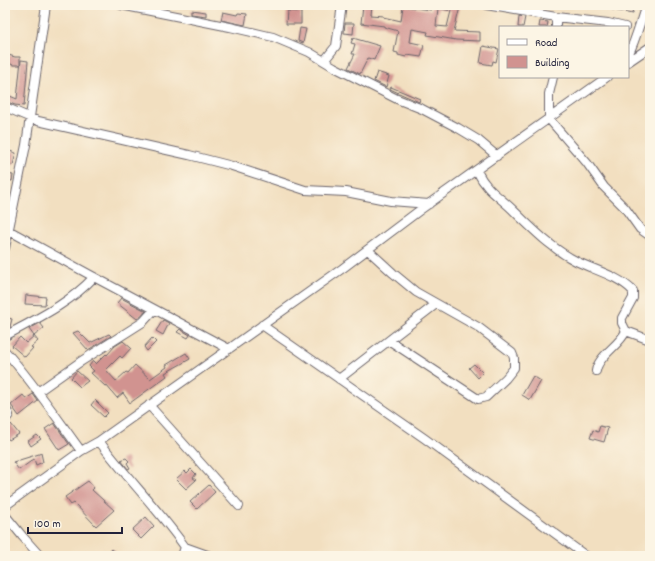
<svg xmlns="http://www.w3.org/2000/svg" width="655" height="561" font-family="Dekko,sans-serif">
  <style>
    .building { fill: #d19390; fill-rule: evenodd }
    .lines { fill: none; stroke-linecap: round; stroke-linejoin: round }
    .minor-casing { stroke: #6b646a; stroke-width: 10 }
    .minor { stroke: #fff; stroke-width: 8 }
  </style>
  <rect width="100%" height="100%" fill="#fcf5e5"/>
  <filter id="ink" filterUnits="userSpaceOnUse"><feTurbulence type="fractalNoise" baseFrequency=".025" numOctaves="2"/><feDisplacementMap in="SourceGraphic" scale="8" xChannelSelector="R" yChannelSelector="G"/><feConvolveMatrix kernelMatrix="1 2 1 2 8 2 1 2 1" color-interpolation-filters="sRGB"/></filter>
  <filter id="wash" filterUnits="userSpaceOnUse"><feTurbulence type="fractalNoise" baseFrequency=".012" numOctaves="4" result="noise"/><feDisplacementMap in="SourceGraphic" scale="16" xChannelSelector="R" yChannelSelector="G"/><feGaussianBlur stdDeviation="0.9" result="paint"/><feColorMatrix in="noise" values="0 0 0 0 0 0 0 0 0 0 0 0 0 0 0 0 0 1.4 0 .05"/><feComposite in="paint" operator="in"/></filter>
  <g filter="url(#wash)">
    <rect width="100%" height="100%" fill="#f2dfc0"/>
    <g id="blocks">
      <path class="building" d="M 363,5 L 372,5 L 371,15 L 384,16 L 384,17 L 401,21 L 403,6 L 431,10 L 432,5 L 452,5 L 460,7 L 454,31 L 480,32 L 480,41 L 456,40 L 427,35 L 428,32 L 412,29 L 410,42 L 424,45 L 421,57 L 407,55 L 406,57 L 398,55 L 398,53 L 394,52 L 398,31 L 384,27 L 384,26 L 361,23 ZM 438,8 L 451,11 L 447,27 L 436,26 Z
        M 601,5 L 634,5 L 632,14 L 600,7 Z
        M 191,10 L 206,12 L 206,16 L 191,14 Z
        M 287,11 L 301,12 L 301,24 L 286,24 Z
        M 223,12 L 237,15 L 238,13 L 247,14 L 245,25 L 221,20 Z
        M 519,16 L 525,17 L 523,27 L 518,27 Z
        M 540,21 L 548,22 L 547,27 L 539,27 Z
        M 345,23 L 354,23 L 353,34 L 344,33 Z
        M 300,28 L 306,29 L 303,43 L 298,41 Z
        M 353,38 L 380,46 L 374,60 L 368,58 L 360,74 L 348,68 L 355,54 L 352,54 L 355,44 L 351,43 Z
        M 483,46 L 499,49 L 496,62 L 493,61 L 492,65 L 480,63 Z
        M 5,54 L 15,57 L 20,57 L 20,65 L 13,65 L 5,61 Z
        M 21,60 L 28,61 L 24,106 L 15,105 L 5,101 L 5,94 L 17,99 Z
        M 377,72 L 389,76 L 386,87 L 374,81 Z
        M 391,87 L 420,99 L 419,102 L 390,89 Z
        M 6,150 L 16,153 L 13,165 L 5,163 Z
        M 5,174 L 13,175 L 12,181 L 5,180 Z
        M 26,295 L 46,297 L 45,305 L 25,304 Z
        M 121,298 L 146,311 L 137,319 L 117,303 Z
        M 5,317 L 12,319 L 10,327 L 5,330 Z
        M 163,320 L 169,323 L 163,335 L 156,331 Z
        M 40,323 L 44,328 L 34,336 L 29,329 Z
        M 180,329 L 190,335 L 188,338 L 177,332 Z
        M 78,331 L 90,343 L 109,334 L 111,336 L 88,350 L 73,333 Z
        M 34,336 L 38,341 L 31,347 L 33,348 L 25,357 L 12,346 L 20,337 L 26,343 Z
        M 152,338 L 156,342 L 147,351 L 144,347 Z
        M 123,341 L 131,348 L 122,358 L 120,356 L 106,370 L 116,381 L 126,372 L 128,373 L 135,365 L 150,379 L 167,367 L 166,365 L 186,353 L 190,359 L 165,373 L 167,376 L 130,403 L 123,393 L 117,398 L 106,385 L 105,386 L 91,373 L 94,371 L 89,366 L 93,361 L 96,364 L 106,354 L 107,355 L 115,346 Z
        M 474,364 L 483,373 L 478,378 L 469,368 Z
        M 77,371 L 88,381 L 80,387 L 71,378 Z
        M 533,376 L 541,381 L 530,400 L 522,395 Z
        M 33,394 L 38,401 L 19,416 L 11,405 L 23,395 L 26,399 Z
        M 95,400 L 108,413 L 104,417 L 91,405 Z
        M 54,423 L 69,444 L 59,450 L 45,429 Z
        M 11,424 L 19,434 L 9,440 L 5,435 L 5,425 L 8,426 Z
        M 600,426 L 608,428 L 604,442 L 590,438 L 593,430 L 598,432 Z
        M 37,435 L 41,439 L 31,446 L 28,441 Z
        M 39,454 L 41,453 L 43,462 L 36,465 L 34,459 L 19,470 L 13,462 Z
        M 126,458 L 129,461 L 127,463 L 130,468 L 128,469 L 121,460 Z
        M 191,469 L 196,474 L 193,478 L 196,480 L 186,489 L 176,479 L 185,471 L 187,473 Z
        M 88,481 L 94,488 L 92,490 L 114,510 L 96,526 L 74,503 L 71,505 L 65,497 Z
        M 209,485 L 215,492 L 197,509 L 190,502 Z
        M 146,517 L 154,526 L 141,539 L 132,530 Z
        M 112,549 L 120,556 L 105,556 Z"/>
    </g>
  </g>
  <g filter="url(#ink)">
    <use href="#blocks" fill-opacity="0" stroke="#6b646a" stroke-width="1"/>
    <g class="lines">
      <defs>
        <path id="minor" d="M 121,5 L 230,27 L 273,37 L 309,52 L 334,67 L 397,99 L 422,109 L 458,128 L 478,140 L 497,156
          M 486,5 L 556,17 L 608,23 L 625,27
          M 556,27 L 556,17
          M 628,55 C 636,40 640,22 646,5
          M 324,61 L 336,46 L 342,5
          M 628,62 L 650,47
          M 553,77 L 549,94 L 549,119 L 587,163 L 604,187 L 625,208 L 640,229 L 650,236
          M 5,107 L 38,121 L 189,155 L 232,166 L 305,190 L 346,192 L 391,201 L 429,204
          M 477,171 C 488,193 500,196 516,213 C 535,231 552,249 576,261 C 594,270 619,276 633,291 L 633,298 L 622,318 L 622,323 L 626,331 L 650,340
          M 8,230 L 94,277 L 229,349
          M 5,248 L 26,145 L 46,5
          M 368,250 L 393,273 L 416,292 L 478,327 L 512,353 L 514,358 L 514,368 L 506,378 L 486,397 L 478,399 L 390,341
          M 262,325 L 424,438 L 586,556
          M 5,336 C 36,319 69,304 94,277
          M 5,351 C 33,382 56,417 81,451
          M 596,371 C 598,356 620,345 626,331
          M 339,379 L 436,304
          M 39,391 L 80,362 L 143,322 L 154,310
          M 149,405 L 239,506
          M 5,407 L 9,415 L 5,420
          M 99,441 C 126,477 159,510 185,547 L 182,556
          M 5,506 L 81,451 L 99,441 L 343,268 L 420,210 L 607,77
          M 5,515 L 23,537 L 40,556
          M 185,547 L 210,556"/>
      </defs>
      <use href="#minor" class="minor-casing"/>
      <use href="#minor" class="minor"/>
    </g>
  </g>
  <rect width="655" height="561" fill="none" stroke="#fcf5e5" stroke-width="20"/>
  <rect x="499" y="26" width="130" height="52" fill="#fcf5e5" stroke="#a5a1a1"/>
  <rect x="507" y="39" width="20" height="6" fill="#ffffff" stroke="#a5a1a1"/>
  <text x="535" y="46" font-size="12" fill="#22223b">Road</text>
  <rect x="507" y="56" width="20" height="12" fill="#d19390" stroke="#a5a1a1"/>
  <text x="535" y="66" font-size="12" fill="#22223b">Building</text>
  <path d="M28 527v6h94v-6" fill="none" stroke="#22223b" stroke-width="2"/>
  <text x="34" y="527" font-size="12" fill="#22223b" stroke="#fcf5e5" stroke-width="3" paint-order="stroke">100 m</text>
</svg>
